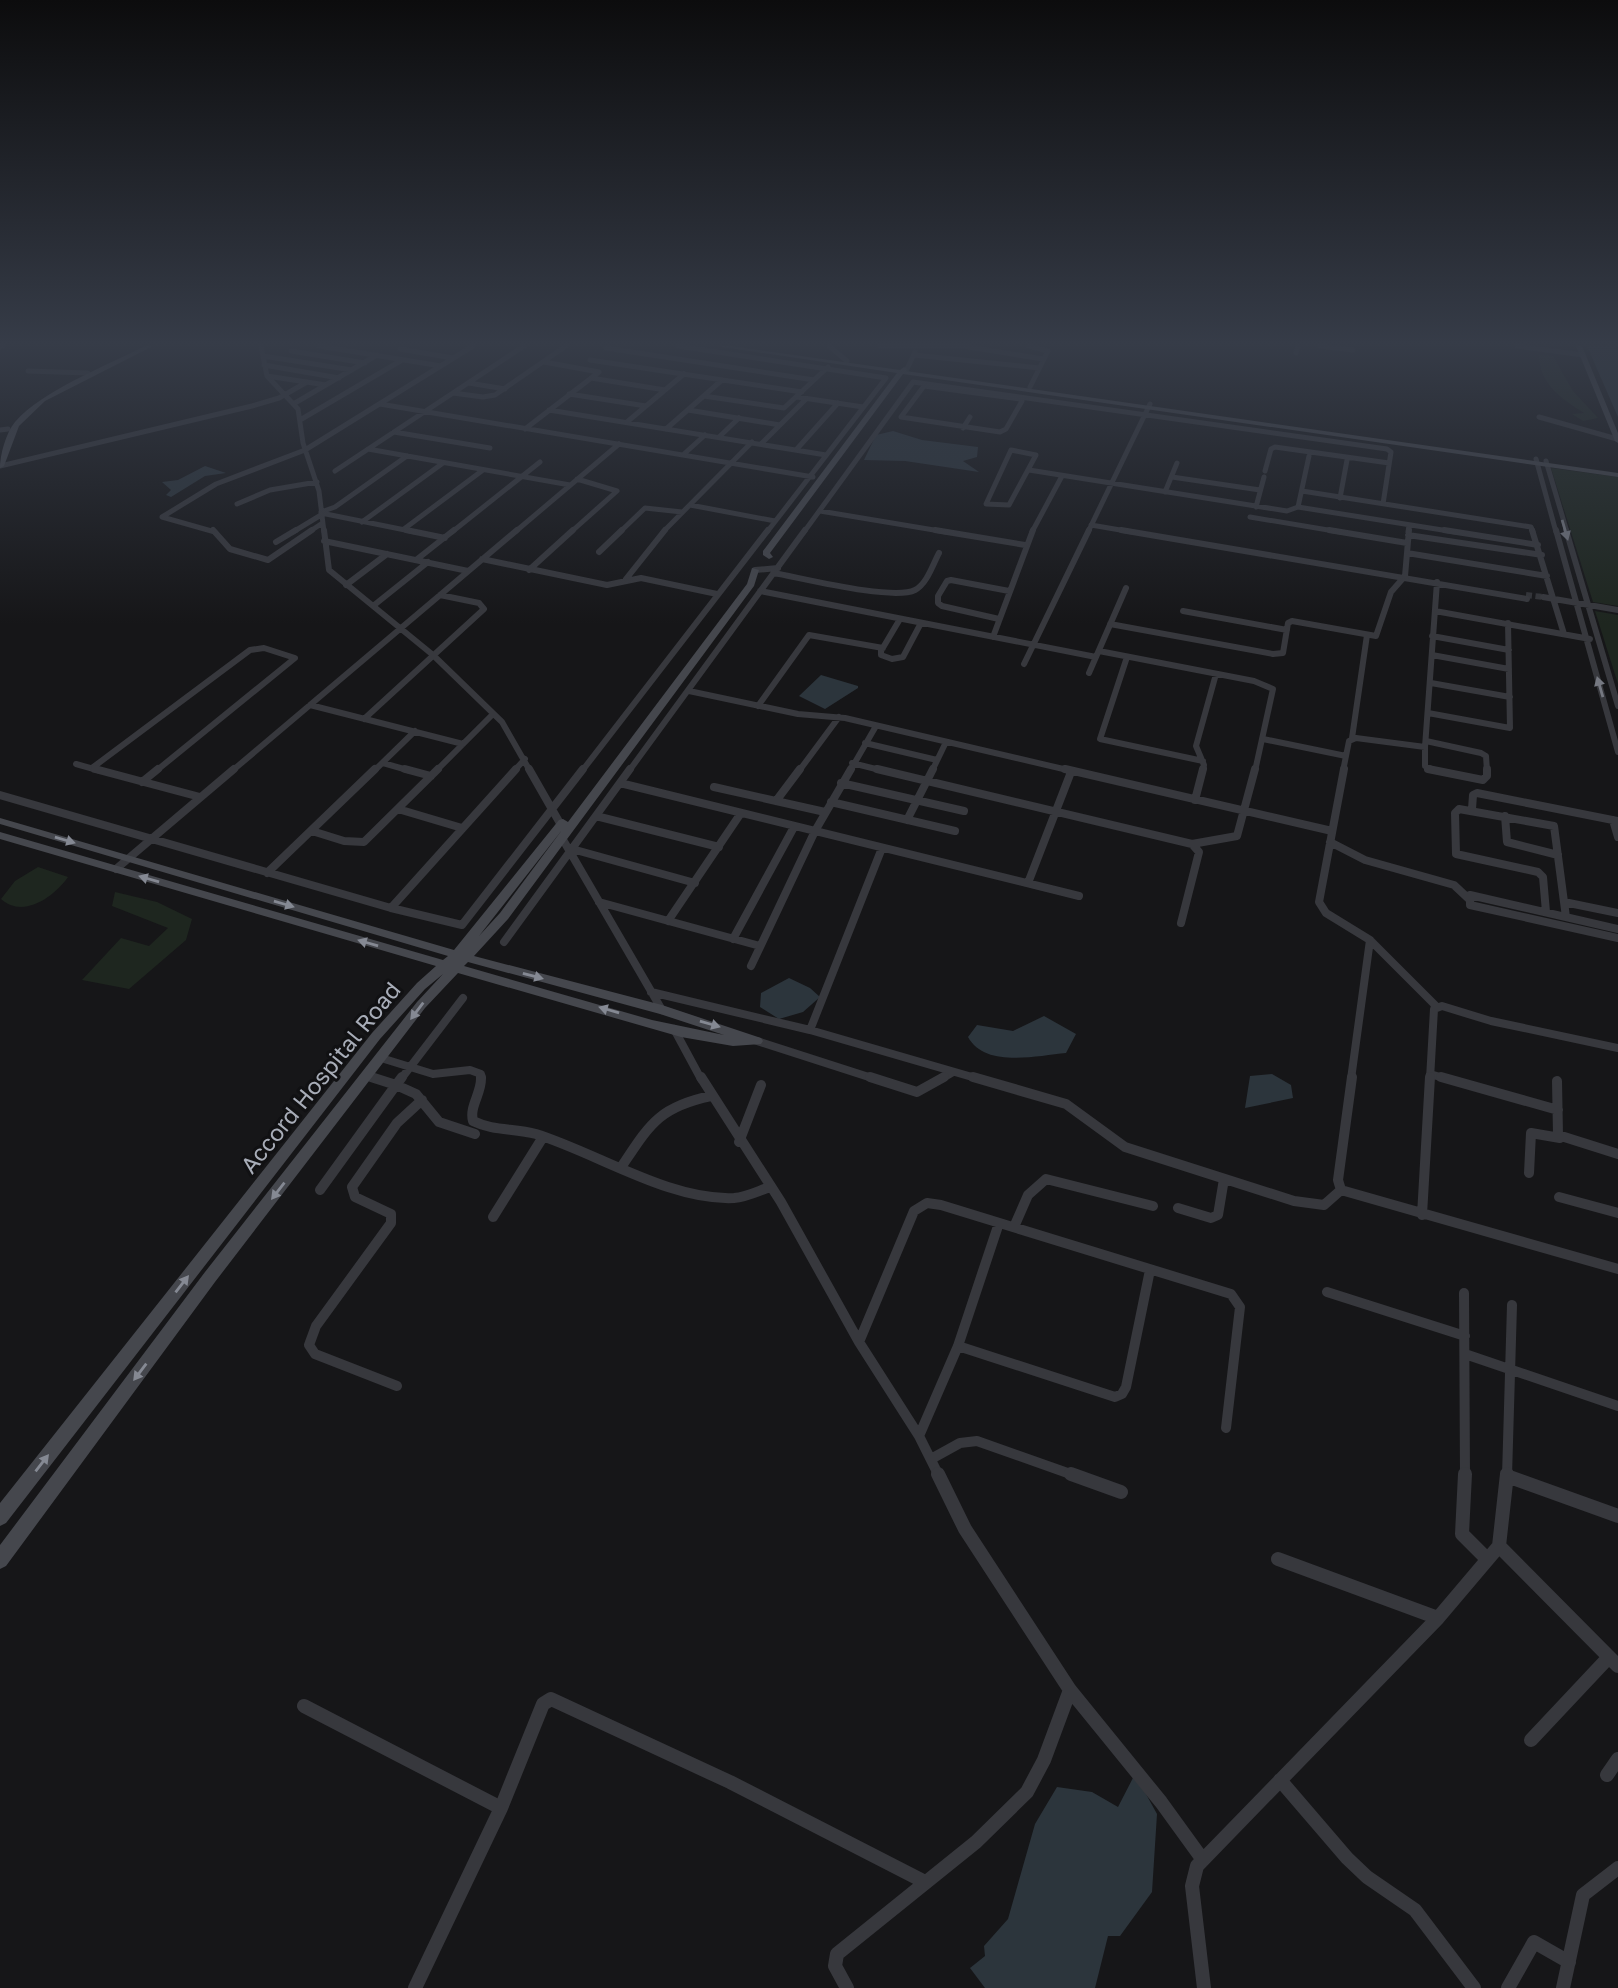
<svg xmlns="http://www.w3.org/2000/svg" width="1618" height="1988" font-family="'Golos Text',sans-serif">
  <style>
    .green { fill: #1e261f }
    .water { fill: #2c353c }
    .lines { fill: none; stroke-linecap: round; stroke-linejoin: round }
    .street-tunnel { stroke: #333438; stroke-width: 6; stroke-dasharray: 6 3.5; stroke-linecap: butt }
    .street-far4 { stroke: #37383d; stroke-width: 5 }
    .street-far3 { stroke: #37383d; stroke-width: 6 }
    .street-far2 { stroke: #37383d; stroke-width: 8 }
    .street-far1 { stroke: #37383d; stroke-width: 10 }
    .street { stroke: #37383d; stroke-width: 14 }
    .secondary { fill: #45474d; fill-rule: evenodd }
    .oneway { fill: #757881 }
    .oneway2 { fill: #858993 }
    .labels { text-anchor: middle; dominant-baseline: central; stroke-width: 6; stroke-linejoin: round; paint-order: stroke }
    .street-label { font-size: 23px; fill: #a8adb8; stroke: #111113 }
  </style>
  <rect width="100%" height="100%" fill="#161618"/>
  <path class="green" d="M 1539,355 L 1553,356 L 1573,391 L 1598,418 L 1583,421 L 1572,414 L 1584,413 C 1562,399 1539,384 1539,355 Z
    M 1551,468 L 1618,477 L 1618,606 L 1593,602 Z
    M 1595,611 L 1618,615 L 1618,684 Z
    M 38,867 L 68,877 C 54,897 23,919 1,899 L 15,881 Z
    M 115,892 L 157,902 L 192,919 L 186,940 L 129,989 L 82,980 L 121,938 L 149,946 L 168,928 L 112,906 Z"/>
  <path class="water" d="M 1587,346 L 1615,346 L 1618,351 L 1618,417 Z
    M 893,431 L 922,440 L 978,447 L 977,457 L 963,461 L 979,472 L 905,461 L 864,460 L 876,435 Z
    M 205,466 L 226,473 L 205,476 L 171,497 L 166,495 L 171,490 L 162,482 L 178,480 Z
    M 821,675 L 858,686 L 858,688 L 825,709 L 799,696 Z
    M 789,978 L 810,988 L 820,997 L 803,1012 L 779,1019 L 760,1007 L 761,993 Z
    M 1044,1016 L 1076,1034 L 1066,1053 C 1035,1056 985,1068 968,1037 L 977,1025 L 1013,1031 Z
    M 1272,1074 L 1291,1085 L 1293,1098 L 1245,1108 L 1250,1076 Z
    M 1135,1774 L 1157,1814 L 1152,1892 L 1120,1936 L 1108,1936 L 1095,1988 L 985,1988 L 970,1968 L 985,1956 L 984,1946 L 1008,1919 L 1035,1824 L 1057,1787 L 1092,1792 L 1118,1807 Z"/>
  <g class="lines">
    <path class="street-tunnel" d="M 1526,595 L 1543,597"/>
    <path class="street-far4" d="M 261,346 L 267,376 L 298,409 L 303,443 L 319,491 L 324,532
      M 319,346 L 441,366
      M 678,346 L 886,378 L 767,532
      M 829,346 L 847,361
      M 880,346 L 962,346
      M 963,346 L 1043,359
      M 1029,346 L 1048,351 L 1030,387
      M 1320,346 L 1353,350
      M 1517,346 L 1583,355
      M 0,347 L 3,346
      M 606,348 L 814,380
      M 400,349 L 453,358
      M 291,351 L 365,363
      M 1296,353 L 1298,346
      M 914,355 L 1039,368
      M 263,356 L 352,370
      M 590,360 L 802,392
      M 264,365 L 339,378
      M 907,369 L 915,352
      M 28,371 L 88,373
      M 267,376 L 326,385
      M 591,378 L 665,390
      M 469,383 L 505,389
      M 924,386 L 1020,399 L 1022,401 L 1006,429 L 1000,432 L 901,417 Z
      M 453,393 L 483,397 L 495,395 L 566,346
      M 569,394 L 646,406
      M 704,396 L 784,408 L 828,367
      M 797,397 L 863,407
      M 295,403 L 377,355
      M 380,404 L 813,477
      M 549,410 L 826,455
      M 688,410 L 780,425
      M 1539,417 L 1617,439
      M 300,420 L 402,360
      M 627,422 L 684,374
      M 963,428 L 970,417
      M 525,429 L 599,372 L 544,362
      M 666,429 L 722,380
      M 0,430 L 8,429
      M 394,432 L 490,448
      M 719,437 L 739,418
      M 761,444 L 806,399
      M 368,449 L 570,485
      M 796,450 L 838,403
      M 1011,450 L 1036,455 L 1009,505 L 986,504 Z
      M 684,454 L 705,435
      M 1536,459 L 1556,532
      M 1546,461 L 1567,532
      M 0,466 L 252,406 L 279,398 L 307,382
      M 1029,470 L 1287,511 L 1298,507 L 1309,456
      M 335,471 L 524,346
      M 1265,471 L 1271,449 L 1275,447 L 1389,463
      M 1172,477 L 1260,490
      M 1302,491 L 1531,527 L 1533,532
      M 1165,492 L 1177,463
      M 1340,498 L 1347,460
      M 237,504 L 270,490 L 317,482
      M 690,505 L 775,521
      M 1256,507 L 1264,477
      M 1298,507 L 1455,532
      M 820,511 L 946,532
      M 321,512 L 335,507 L 407,456
      M 321,513 L 415,532
      M 1250,517 L 1340,532
      M 362,522 L 443,463
      M 1091,525 L 1132,532
      M 404,529 L 483,470
      M 215,532 L 162,517 L 216,484 L 305,450 L 473,346
      M 293,532 L 321,515
      M 309,532 L 321,524
      M 452,532 L 540,462
      M 515,532 L 619,444
      M 571,532 L 617,491 L 577,479
      M 620,532 L 645,508 L 682,512
      M 663,532 L 752,442
      M 804,532 L 913,382 L 1387,449 L 1391,452 L 1383,504
      M 1032,532 L 1062,476
      M 1088,532 L 1150,404
      M 1408,532 L 1409,525"/>
    <path class="street-far3" d="M 213,530 L 230,549 L 268,560 L 312,530
      M 324,530 L 329,570 L 433,655 L 502,722 L 530,771
      M 406,530 L 445,538
      M 935,530 L 1025,545
      M 1121,530 L 1527,599
      M 1329,530 L 1407,543
      M 1444,530 L 1538,545
      M 1532,530 L 1564,634
      M 1556,530 L 1618,752
      M 1566,530 L 1618,706
      M 1408,535 L 1542,555
      M 324,541 L 468,571
      M 276,542 L 296,530
      M 599,552 L 622,530
      M 1407,553 L 1547,576
      M 482,559 L 607,585 L 641,578 L 717,594
      M 416,560 L 454,530
      M 529,570 L 573,530
      M 755,570 L 778,568
      M 774,573 C 802,578 893,601 915,590 C 927,584 933,564 939,553
      M 626,579 L 665,530
      M 346,585 L 387,554
      M 760,591 L 1096,657
      M 1543,597 L 1618,610
      M 373,606 L 428,562
      M 1183,611 L 1287,630
      M 1435,611 L 1590,639
      M 900,619 L 881,651 L 881,655 L 892,659 L 903,657 L 921,623
      M 999,619 L 942,606 L 938,603 L 938,596 L 947,581 L 951,580 L 1009,591
      M 1110,624 L 1273,654 L 1283,653 L 1288,623 L 1292,621 L 1376,636 L 1391,592 L 1405,576 L 1409,530
      M 1432,636 L 1509,650
      M 993,637 L 1033,530
      M 1099,651 L 1254,681 L 1273,689 L 1255,771
      M 1432,655 L 1509,669
      M 1127,657 L 1100,739 L 1203,761
      M 1024,664 L 1089,530
      M 1089,673 L 1126,588
      M 1431,683 L 1510,697
      M 689,691 L 798,714 L 845,718 L 1072,771
      M 310,705 L 463,744
      M 758,706 L 809,635 L 883,648
      M 1428,713 L 1510,728 L 1508,623
      M 364,719 L 484,609 L 479,603 L 440,595
      M 1352,738 L 1367,635
      M 1263,739 L 1346,756
      M 1426,741 L 1481,753 L 1486,756 L 1487,771
      M 865,743 L 937,760
      M 1425,747 L 1425,766 L 1436,771
      M 383,763 L 411,771
      M 852,763 L 884,771
      M 76,764 L 101,771
      M 92,768 L 250,650 L 264,648 L 295,658 L 156,771
      M 232,771 L 517,530
      M 374,771 L 415,731
      M 436,771 L 493,714
      M 514,771 L 525,759
      M 582,771 L 768,530
      M 629,771 L 805,530
      M 799,771 L 839,717
      M 850,771 L 876,726
      M 932,771 L 946,742
      M 1203,771 L 1204,765 L 1196,746 L 1216,674
      M 1343,771 L 1349,741 L 1356,738 L 1425,747 L 1437,582"/>
    <path class="street-far2" d="M 95,769 L 200,797
      M 405,769 L 431,776
      M 529,769 L 561,825
      M 877,769 L 1192,844 L 1199,852 L 1181,923
      M 1065,769 L 1332,831
      M 1344,769 L 1319,902 L 1326,913 L 1370,940 L 1437,1007
      M 1428,769 L 1483,780 L 1487,776 L 1487,769
      M 142,782 L 158,769
      M 620,783 L 1079,896
      M 841,783 L 964,811
      M 714,787 L 825,812
      M 0,795 L 391,908 L 462,925 L 583,769
      M 1195,800 L 1203,769
      M 776,801 L 800,769
      M 831,802 L 955,831
      M 398,809 L 462,828
      M 1472,809 L 1473,795 L 1477,793 L 1618,821
      M 596,816 L 719,847
      M 1505,816 L 1507,842 L 1558,855
      M 907,820 L 933,769
      M 1613,820 L 1618,837
      M 312,831 L 344,841 L 364,842 L 438,769
      M 562,838 L 662,1010
      M 1330,842 L 1365,860 L 1454,885 L 1470,900
      M 1192,844 L 1237,836 L 1255,769
      M 572,849 L 695,883
      M 116,869 L 234,769
      M 267,873 L 375,769
      M 1028,883 L 1071,772
      M 599,902 L 760,946
      M 391,908 L 516,769
      M 1546,912 L 1543,877 L 1538,872 L 1456,854 L 1455,813 L 1459,809 L 1554,826 L 1564,902
      M 1566,917 L 1564,902 L 1618,913
      M 668,921 L 741,813
      M 1618,929 L 1470,895 L 1470,905 L 1618,938
      M 733,939 L 794,827
      M 504,942 L 630,769
      M 751,966 L 815,831 L 851,769
      M 651,992 L 810,1030 L 979,1079
      M 674,1029 L 701,1079
      M 810,1030 L 882,848
      M 757,1041 L 875,1079
      M 381,1058 L 433,1074 L 470,1070 L 481,1074 L 481,1079
      M 1430,1074 L 1447,1079
      M 368,1076 L 377,1079
      M 401,1079 L 463,998
      M 941,1079 L 953,1072
      M 1351,1079 L 1370,940
      M 1430,1079 L 1434,1009 L 1442,1006 L 1491,1021 L 1618,1048"/>
    <path class="street-far1" d="M 402,1077 L 396,1085 L 416,1094 L 439,1122 L 475,1134
      M 481,1077 C 482,1093 469,1106 473,1121 C 493,1131 514,1128 536,1134 C 597,1153 670,1201 734,1198 C 747,1197 758,1191 770,1187
      M 701,1077 L 781,1202 L 859,1342 L 919,1436 L 939,1476
      M 870,1077 L 917,1092 L 944,1077
      M 973,1077 L 1066,1104 L 1125,1147 L 1294,1201 L 1324,1205 L 1341,1190
      M 1352,1077 L 1338,1180 L 1341,1190 L 1618,1269
      M 1441,1077 L 1558,1110
      M 1557,1081 L 1558,1135 L 1618,1154
      M 739,1142 L 761,1085
      M 622,1166 C 650,1124 659,1107 711,1096
      M 1529,1173 L 1531,1133 L 1560,1138
      M 320,1190 L 396,1085 L 371,1077
      M 1559,1197 L 1618,1213
      M 1178,1208 L 1211,1218 L 1218,1215 L 1224,1179
      M 1422,1215 L 1430,1077
      M 493,1217 L 543,1137
      M 1014,1227 L 1028,1195 L 1046,1179 L 1153,1206
      M 1327,1292 L 1465,1336
      M 1464,1293 L 1465,1476
      M 859,1342 L 914,1211 L 927,1203 L 941,1205 L 1231,1294 L 1240,1307 L 1226,1428
      M 958,1346 L 1115,1397 L 1122,1394 L 1126,1387 L 1150,1270
      M 1465,1354 L 1618,1406
      M 397,1386 L 315,1354 L 309,1345 L 316,1326 L 391,1223 L 391,1214 L 355,1197 L 352,1187 L 397,1123 L 422,1100
      M 919,1436 L 958,1346 L 999,1223
      M 931,1459 L 960,1443 L 977,1441 L 1076,1476
      M 1507,1476 L 1512,1305"/>
    <path class="street" d="M 938,1474 L 965,1529 L 1070,1690 L 1161,1802 L 1203,1860
      M 1071,1474 L 1121,1492
      M 1465,1474 L 1462,1534 L 1486,1558
      M 1507,1474 L 1499,1546 L 1618,1666
      M 1507,1476 L 1618,1516
      M 1278,1559 L 1438,1618
      M 304,1706 L 501,1808
      M 1531,1740 L 1609,1657
      M 1607,1775 L 1618,1759
      M 1280,1780 L 1347,1858 L 1367,1877 L 1415,1910 L 1474,1988
      M 415,1988 L 501,1808 L 543,1704 L 551,1699 L 730,1782 L 925,1882
      M 847,1988 L 835,1966 L 837,1954 L 976,1842 L 1027,1792 L 1044,1760 L 1070,1690
      M 1204,1988 L 1192,1886 L 1197,1866 L 1438,1618 L 1499,1546
      M 1508,1988 L 1534,1942 L 1569,1962
      M 1563,1988 L 1583,1895 L 1618,1868"/>
    <path class="secondary" d="M 145,346 L 153,346 L 45,401 L 19,426 L 4,466 L 0,468 C 0,454 6,433 15,422 C 43,390 106,366 145,346 Z
      M 716,346 L 731,346 L 900,370 L 904,367 L 907,369 L 906,371 L 1618,473 L 1618,477 L 903,374 L 770,553 L 773,557 L 769,559 L 763,555 L 763,551 L 897,373 Z
      M 1576,346 L 1582,346 L 1618,433 L 1618,443 L 1615,441 Z
      M 752,568 L 759,570 L 754,586 L 508,919 L 474,956 L 662,1005 L 761,1038 L 763,1041 L 761,1044 L 733,1046 L 681,1037 L 458,973 L 425,1008 L 215,1282 L 6,1566 L 0,1569 L 0,1545 L 205,1272 L 417,1002 L 443,974 L 425,989 L 380,1039 L 6,1523 L 0,1526 L 0,1503 L 372,1033 L 417,983 L 436,966 L 0,839 L 0,832 L 443,960 L 448,956 L 0,824 L 0,818 L 454,950 L 559,820 L 563,819 L 568,822 L 747,584 ZM 562,830 L 500,913 L 479,936 ZM 468,962 L 660,1014 L 724,1035 L 652,1020 L 464,966 Z"/>
  </g>
  <defs><path id="oneway-solid" d="M-6-.8H1V-3.2L6.5 0L1 3.2V.8H-6Z" transform="scale(1.75)"/></defs>
  <g class="oneway">
    <use href="#oneway-solid" transform="translate(1565 530) rotate(74)"/>
    <use href="#oneway-solid" transform="translate(1600 687) rotate(-106)"/>
  </g>
  <g class="oneway2">
    <use href="#oneway-solid" transform="translate(65 840) rotate(16)"/>
    <use href="#oneway-solid" transform="translate(149 879) rotate(-164)"/>
    <use href="#oneway-solid" transform="translate(284 904) rotate(16)"/>
    <use href="#oneway-solid" transform="translate(368 943) rotate(-164)"/>
    <use href="#oneway-solid" transform="translate(533 976) rotate(15)"/>
    <use href="#oneway-solid" transform="translate(609 1010) rotate(-164)"/>
    <use href="#oneway-solid" transform="translate(417 1011) rotate(127)"/>
    <use href="#oneway-solid" transform="translate(710 1024) rotate(16)"/>
    <use href="#oneway-solid" transform="translate(278 1191) rotate(128)"/>
    <use href="#oneway-solid" transform="translate(182 1284) rotate(-52)"/>
    <use href="#oneway-solid" transform="translate(140 1372) rotate(127)"/>
    <use href="#oneway-solid" transform="translate(42 1463) rotate(-52)"/>
  </g>
  <linearGradient id="sky" x2="0" y2="1"><stop stop-color="#0c0c0d"/><stop offset="0.55" stop-color="#363c48"/><stop offset="1" stop-color="#363c48" stop-opacity="0"/></linearGradient>
  <rect width="1618" height="624" fill="url(#sky)"/>
  <g class="labels">
    <g class="street-label">
      <text transform="translate(320 1077) rotate(-51)">Accord Hospital Road</text>
    </g>
  </g>
</svg>
